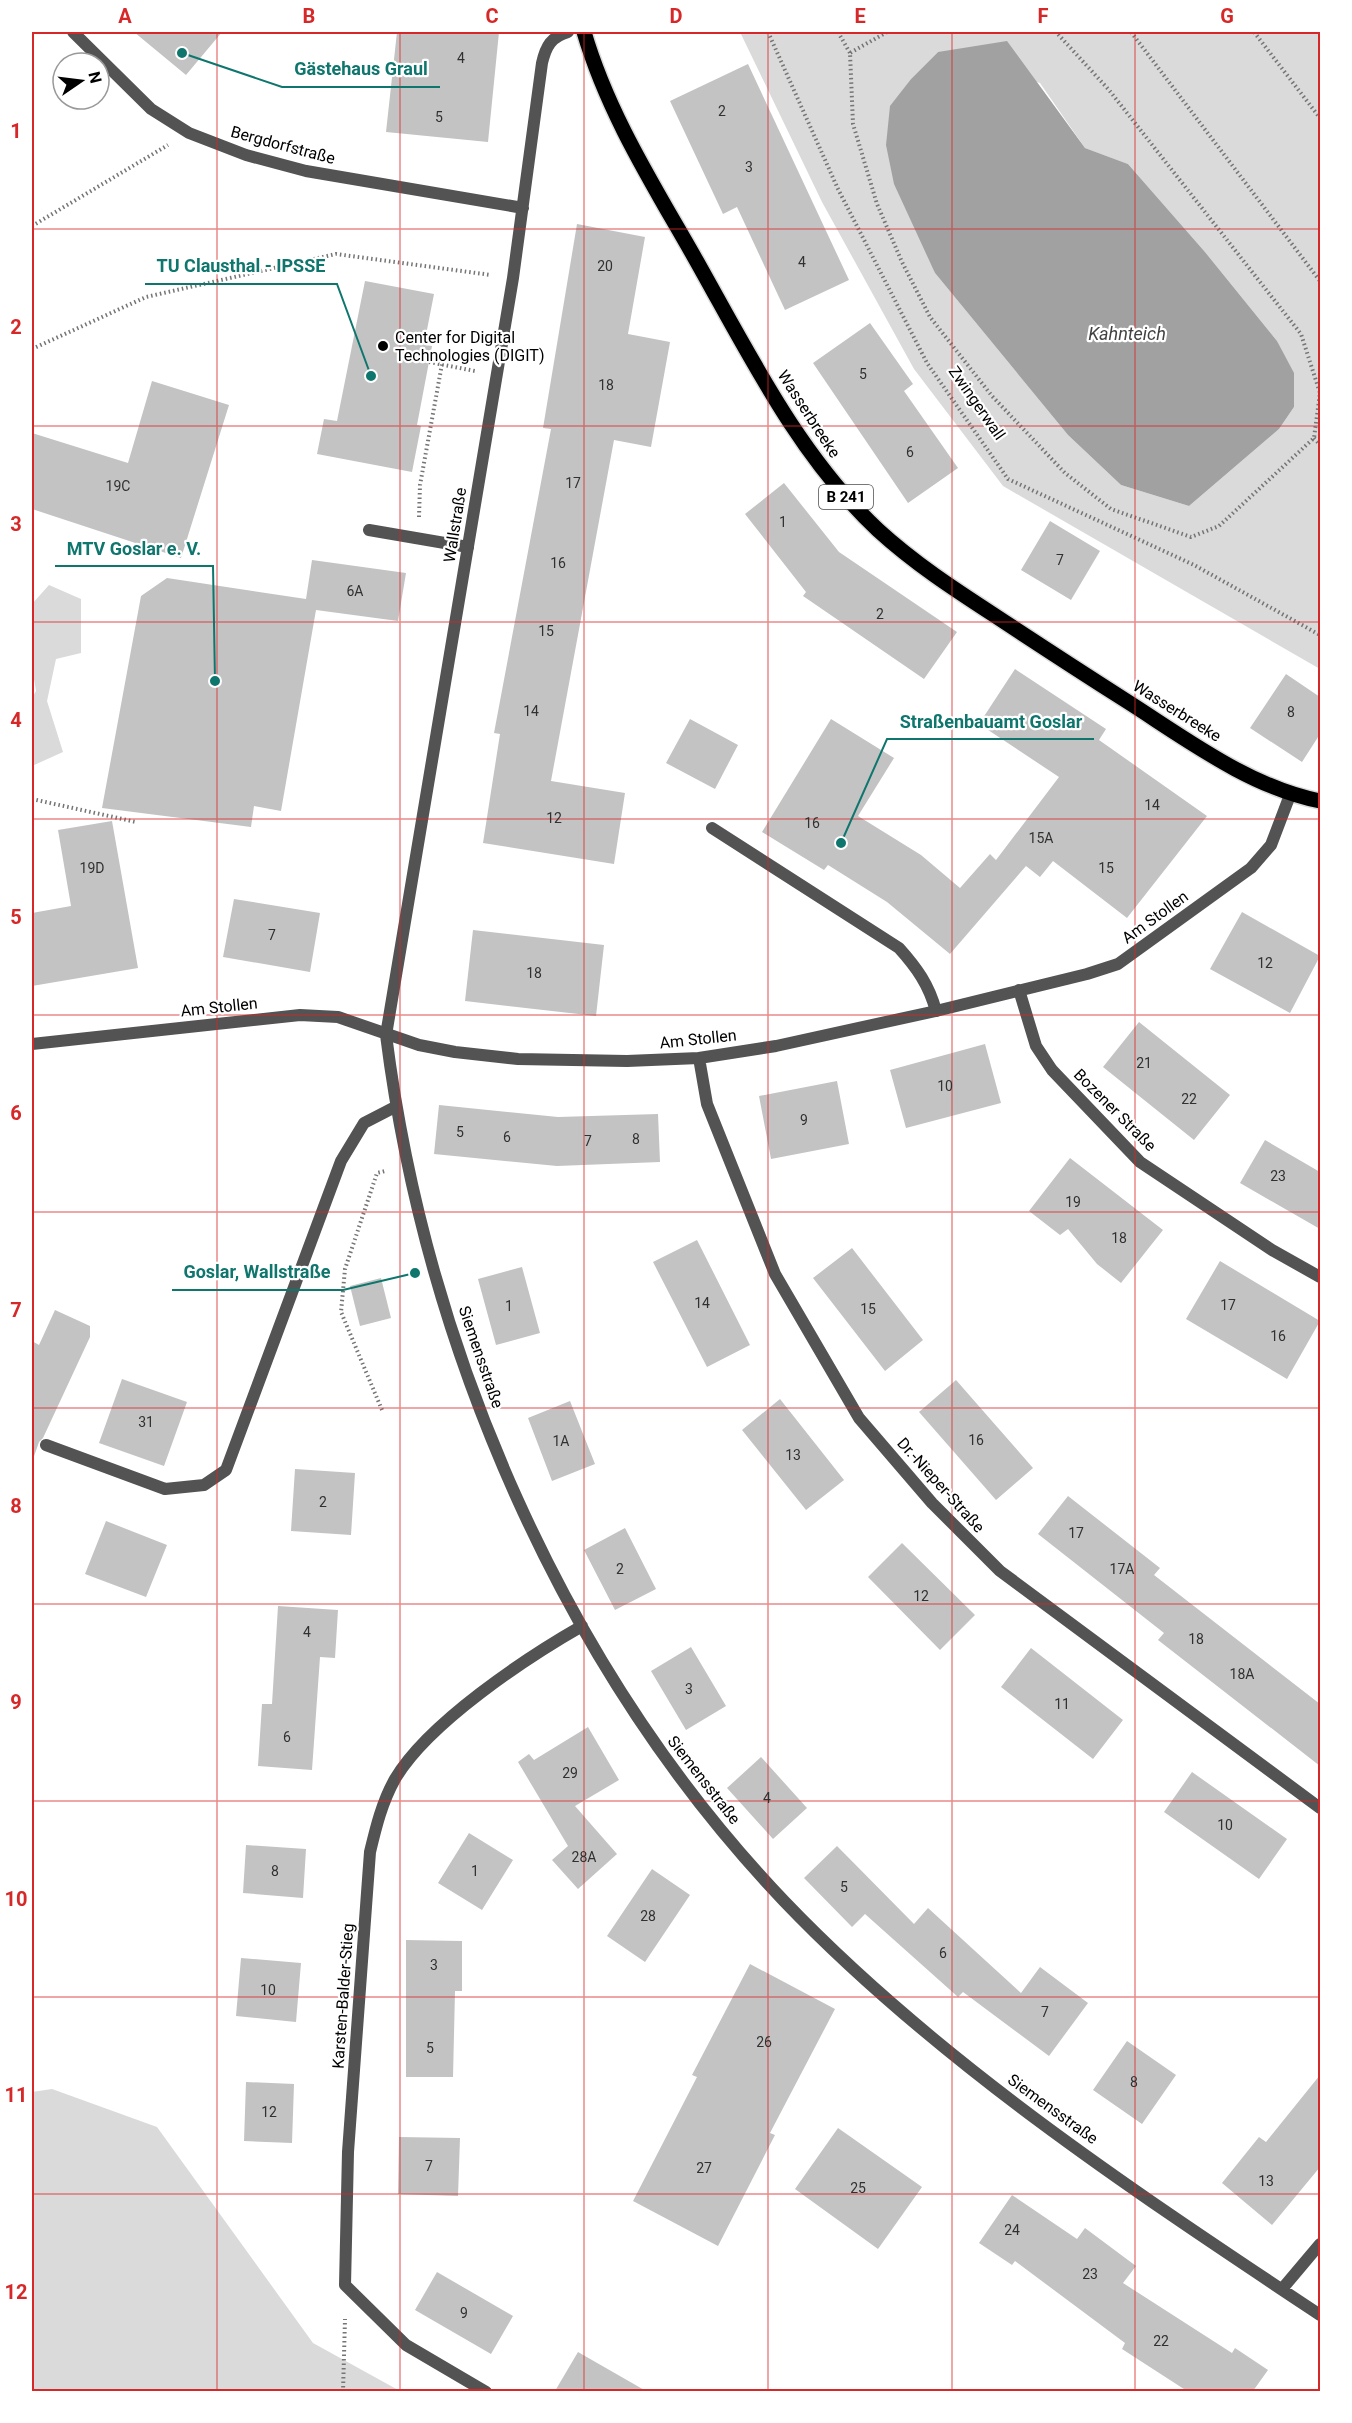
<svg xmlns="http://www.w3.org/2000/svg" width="1352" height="2423" font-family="Roboto,sans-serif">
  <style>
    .green { fill: #dadada; fill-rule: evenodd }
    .water { fill: #a1a1a1 }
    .building { fill: #c3c3c3 }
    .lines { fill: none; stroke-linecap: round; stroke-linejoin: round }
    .primary-casing { stroke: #dbdbdb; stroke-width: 18 }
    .path { stroke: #757575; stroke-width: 4; stroke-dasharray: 1.5 3; stroke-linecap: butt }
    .service { stroke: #535353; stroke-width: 12 }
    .minor { stroke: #535353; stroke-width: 12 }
    .primary { stroke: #000; stroke-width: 15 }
    .grid { fill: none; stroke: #d62828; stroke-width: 1.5; stroke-opacity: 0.55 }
    .poi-dot { fill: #000; stroke: #fff; stroke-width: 2 }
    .labels { text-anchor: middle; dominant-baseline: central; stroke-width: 4.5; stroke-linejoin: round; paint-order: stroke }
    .number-label { font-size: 14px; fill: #313131 }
    .shield { fill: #fff; stroke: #4c4c4c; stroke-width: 1.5 }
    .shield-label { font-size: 15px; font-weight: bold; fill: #000 }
    .street-label { font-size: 16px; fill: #000; stroke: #fff }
    .poi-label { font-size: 16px; fill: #000; stroke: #fff; text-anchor: start }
    .water-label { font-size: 18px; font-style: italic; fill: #424242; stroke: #fff }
    .leader { fill: none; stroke: #0f766e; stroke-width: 2 }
    .callout-dot { fill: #0f766e; stroke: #fff; stroke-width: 2 }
    .callout-label { font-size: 18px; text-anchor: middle; font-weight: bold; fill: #0f766e; stroke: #fff; stroke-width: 4.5; stroke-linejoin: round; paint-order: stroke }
    .neatline { fill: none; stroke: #d62828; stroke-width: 2 }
    .grid-label { font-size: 20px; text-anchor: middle; font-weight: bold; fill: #d62828 }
  </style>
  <rect width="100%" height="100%" fill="#fff"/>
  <path class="green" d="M 740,32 L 1320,32 L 1320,669 L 1003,486 L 914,369 L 822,202 ZM 938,52 L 1040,83 L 1085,148 L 1128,164 L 1205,252 L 1277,341 L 1294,407 L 1279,429 L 1189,506 L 1121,485 L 1068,435 L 935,273 L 891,106 L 911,79 Z
    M 49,585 L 81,599 L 81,653 L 56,659 L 47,701 L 63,752 L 32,766 L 32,698 L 36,691 L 32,667 L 32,604 Z
    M 52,2089 L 157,2127 L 313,2343 L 400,2391 L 32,2391 L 32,2092 Z"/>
  <path class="water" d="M 1007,41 L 1085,148 L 1128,164 L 1205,252 L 1277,341 L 1294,373 L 1294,407 L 1279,429 L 1189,506 L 1121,485 L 1068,435 L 935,273 L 894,184 L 886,145 L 890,106 L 911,79 L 938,52 Z"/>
  <path class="building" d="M 134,32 L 222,32 L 186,75 Z
    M 397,32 L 499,32 L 488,142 L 386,132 Z
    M 748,64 L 849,280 L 785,310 L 737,207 L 723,214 L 670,101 Z
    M 577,224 L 645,237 L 628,334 L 670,342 L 651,447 L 614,440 L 551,781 L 625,793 L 614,864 L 483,843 L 500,734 L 494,733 L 551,429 L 543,428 Z
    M 365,281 L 434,294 L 424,345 L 432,346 L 417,425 L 421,426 L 412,472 L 317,454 L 324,419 L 337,421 Z
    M 870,323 L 913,384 L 904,391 L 958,468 L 908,503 L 813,363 Z
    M 152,381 L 229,405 L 181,558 L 32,509 L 32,433 L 128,463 Z
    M 784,483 L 839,552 L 957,632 L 924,679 L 803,596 L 806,592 L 745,514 Z
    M 1050,521 L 1100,551 L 1071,600 L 1021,570 Z
    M 312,560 L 406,573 L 398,621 L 316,610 L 281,811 L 254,806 L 251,827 L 102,808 L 141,596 L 167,578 L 306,599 Z
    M 1015,669 L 1106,729 L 1099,740 L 1207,816 L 1127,918 L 1053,861 L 1040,877 L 1026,866 L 950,954 L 887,902 L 828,865 L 824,870 L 762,832 L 831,719 L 894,758 L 858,816 L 921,855 L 960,888 L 990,854 L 996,860 L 1059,777 L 979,724 Z
    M 1286,674 L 1320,697 L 1320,734 L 1302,762 L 1250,728 Z
    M 690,719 L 738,745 L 715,789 L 666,763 Z
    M 112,821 L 138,968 L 32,986 L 32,913 L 71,906 L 58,830 Z
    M 234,899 L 320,913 L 310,972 L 223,957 Z
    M 1242,912 L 1320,956 L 1290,1013 L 1210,969 Z
    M 473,930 L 604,945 L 596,1016 L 465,1001 Z
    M 1139,1022 L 1230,1095 L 1194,1140 L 1103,1067 Z
    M 985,1044 L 1001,1103 L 906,1128 L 890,1070 Z
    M 837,1081 L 849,1144 L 771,1159 L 759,1096 Z
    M 439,1105 L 558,1117 L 658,1114 L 660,1162 L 557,1166 L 434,1154 Z
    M 1265,1140 L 1320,1172 L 1320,1229 L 1240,1183 Z
    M 1070,1158 L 1163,1230 L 1121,1283 L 1097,1264 L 1068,1229 L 1060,1235 L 1029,1211 Z
    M 697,1240 L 750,1345 L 707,1367 L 653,1262 Z
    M 852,1248 L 923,1340 L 885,1371 L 813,1278 Z
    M 1220,1261 L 1320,1321 L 1287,1379 L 1186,1319 Z
    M 522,1267 L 540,1333 L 496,1345 L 478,1279 Z
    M 381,1278 L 391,1318 L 360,1326 L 350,1286 Z
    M 55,1310 L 90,1326 L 90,1337 L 43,1438 L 39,1442 L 32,1462 L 32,1341 L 39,1345 Z
    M 122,1379 L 187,1402 L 164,1466 L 99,1443 Z
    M 956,1380 L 1033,1468 L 996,1500 L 919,1412 Z
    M 780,1399 L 844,1480 L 806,1510 L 742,1430 Z
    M 570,1401 L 595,1464 L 552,1481 L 528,1418 Z
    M 295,1469 L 355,1473 L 351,1535 L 291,1531 Z
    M 1068,1496 L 1160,1568 L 1154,1575 L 1320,1704 L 1320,1766 L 1158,1640 L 1164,1633 L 1038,1534 Z
    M 106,1521 L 167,1545 L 146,1597 L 85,1574 Z
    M 625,1528 L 656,1589 L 615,1610 L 584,1550 Z
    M 902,1543 L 975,1615 L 940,1650 L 868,1577 Z
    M 278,1606 L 338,1610 L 335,1658 L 320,1657 L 312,1770 L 258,1766 L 262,1704 L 272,1704 Z
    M 691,1647 L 726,1706 L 686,1730 L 651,1671 Z
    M 1031,1648 L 1123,1720 L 1093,1759 L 1001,1687 Z
    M 588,1727 L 619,1780 L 575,1806 L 617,1854 L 578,1889 L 552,1860 L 568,1846 L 518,1762 L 529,1754 L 534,1760 Z
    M 761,1757 L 807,1808 L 773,1839 L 727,1788 Z
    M 1192,1772 L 1287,1839 L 1259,1879 L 1164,1812 Z
    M 469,1833 L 513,1860 L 482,1910 L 438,1883 Z
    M 246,1845 L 306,1849 L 303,1898 L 243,1893 Z
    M 837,1846 L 914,1924 L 928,1908 L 1021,1993 L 1040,1967 L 1088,2003 L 1049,2056 L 963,1992 L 958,1997 L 865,1914 L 852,1927 L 804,1878 Z
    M 652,1869 L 690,1895 L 645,1962 L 607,1936 Z
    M 406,1940 L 462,1941 L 462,1991 L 455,1991 L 453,2077 L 406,2077 Z
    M 241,1958 L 301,1963 L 296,2022 L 236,2016 Z
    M 750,1964 L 835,2009 L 770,2133 L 775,2135 L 718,2246 L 633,2201 L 697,2077 L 692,2075 Z
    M 1127,2041 L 1176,2075 L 1142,2124 L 1093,2090 Z
    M 1320,2075 L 1320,2167 L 1272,2225 L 1222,2183 L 1259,2137 L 1266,2142 Z
    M 246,2082 L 294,2084 L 292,2143 L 244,2141 Z
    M 838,2128 L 922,2187 L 878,2249 L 795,2189 Z
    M 399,2137 L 460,2138 L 458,2196 L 398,2194 Z
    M 1012,2195 L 1077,2239 L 1085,2228 L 1136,2266 L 1123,2283 L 1232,2353 L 1235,2348 L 1268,2370 L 1253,2391 L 1187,2391 L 1122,2349 L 1125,2343 L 1015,2261 L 1012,2265 L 979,2243 Z
    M 437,2272 L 513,2316 L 491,2354 L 415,2310 Z
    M 578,2352 L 646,2391 L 555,2391 Z"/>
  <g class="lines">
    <defs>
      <path id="primary" d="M 584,32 C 608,114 654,186 696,260 C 749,354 799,456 878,530 C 914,563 954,589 994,615 C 1038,644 1081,672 1125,700 C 1185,738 1249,787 1320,801"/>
    </defs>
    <use href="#primary" class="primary-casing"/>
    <path class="path" d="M 768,32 L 838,189 L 927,363 L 1008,479 L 1194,565 L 1320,635
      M 838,32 L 850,53
      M 887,32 L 850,53 L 853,124 L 877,204 L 902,262 L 930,317 L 992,396 L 1065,473 L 1111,509 L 1191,537 L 1219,526 L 1314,438 L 1320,393 L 1301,334 L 1109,90 L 1056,32
      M 1131,32 L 1320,281
      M 1254,32 L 1320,118
      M 32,226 L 168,145
      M 32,349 L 146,297 L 336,254 L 491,275
      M 429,362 L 475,371
      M 1314,438 L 1320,445
      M 419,517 L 420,485 L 442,364
      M 32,799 L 136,822
      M 382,1410 L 341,1312 L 345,1269 L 377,1173 L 385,1171
      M 343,2392 L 345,2319"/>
    <path class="service" d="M 369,530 L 468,547
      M 712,828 L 899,948 C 917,968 929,985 936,1011
      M 46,1445 L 165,1489 L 204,1485 L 226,1470 L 341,1161 L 364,1123 L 395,1107"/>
    <path class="minor" d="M 73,32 L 151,109 L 189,133 L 246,155 L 306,171 L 523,208
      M 568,32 C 551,37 546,46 542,63 L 513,278 L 386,1035 C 426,1350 564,1670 784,1901 C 938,2062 1135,2192 1320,2315
      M 1019,990 L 1036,1046 L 1052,1070 L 1140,1162 L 1272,1250 L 1320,1277
      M 32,1044 L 300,1015 L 338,1017 L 419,1045 L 455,1052 L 518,1059 L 627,1061 L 699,1058 L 776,1046 L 936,1011 L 1087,974 L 1118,964 L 1251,868 L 1271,845 L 1290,795
      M 699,1058 L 707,1104 L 775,1274 L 859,1418 L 932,1503 L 1000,1571 L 1320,1808
      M 1282,2289 L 1320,2244
      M 486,2392 L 406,2345 L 345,2285 L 348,2152 L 370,1852 C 376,1827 382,1802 395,1779 C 428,1723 526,1658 582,1626"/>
    <use href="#primary" class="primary"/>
  </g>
  <path class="grid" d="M 217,32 L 217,2392M 400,32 L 400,2392M 584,32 L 584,2392M 768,32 L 768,2392M 952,32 L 952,2392M 1135,32 L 1135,2392M 32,229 L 1320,229M 32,426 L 1320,426M 32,622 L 1320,622M 32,819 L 1320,819M 32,1015 L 1320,1015M 32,1212 L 1320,1212M 32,1408 L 1320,1408M 32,1604 L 1320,1604M 32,1801 L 1320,1801M 32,1997 L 1320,1997M 32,2194 L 1320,2194"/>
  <circle class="poi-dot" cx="383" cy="346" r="6"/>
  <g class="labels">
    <g class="number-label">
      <text x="461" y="58">4</text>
      <text x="722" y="111">2</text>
      <text x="439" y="117">5</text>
      <text x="749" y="167">3</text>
      <text x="802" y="262">4</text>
      <text x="605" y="266">20</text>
      <text x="863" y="374">5</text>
      <text x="606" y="385">18</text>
      <text x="910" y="452">6</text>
      <text x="573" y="483">17</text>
      <text x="118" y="486">19C</text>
      <text x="783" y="522">1</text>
      <text x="1060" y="560">7</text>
      <text x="558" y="563">16</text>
      <text x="355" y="591">6A</text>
      <text x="880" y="614">2</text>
      <text x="546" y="631">15</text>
      <text x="531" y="711">14</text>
      <text x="1291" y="712">8</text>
      <text x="1152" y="805">14</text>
      <text x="554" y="818">12</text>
      <text x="812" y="823">16</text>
      <text x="1041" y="838">15A</text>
      <text x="92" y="868">19D</text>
      <text x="1106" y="868">15</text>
      <text x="272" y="935">7</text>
      <text x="1265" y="963">12</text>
      <text x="534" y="973">18</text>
      <text x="1144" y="1063">21</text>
      <text x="945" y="1086">10</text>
      <text x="1189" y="1099">22</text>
      <text x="804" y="1120">9</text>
      <text x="460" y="1132">5</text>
      <text x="507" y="1137">6</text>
      <text x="636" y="1139">8</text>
      <text x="588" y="1141">7</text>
      <text x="1278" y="1176">23</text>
      <text x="1073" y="1202">19</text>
      <text x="1119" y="1238">18</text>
      <text x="702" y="1303">14</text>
      <text x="1228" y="1305">17</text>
      <text x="509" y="1306">1</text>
      <text x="868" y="1309">15</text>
      <text x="1278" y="1336">16</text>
      <text x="146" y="1422">31</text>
      <text x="976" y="1440">16</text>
      <text x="561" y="1441">1A</text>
      <text x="793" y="1455">13</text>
      <text x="323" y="1502">2</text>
      <text x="1076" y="1533">17</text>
      <text x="620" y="1569">2</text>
      <text x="1122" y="1569">17A</text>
      <text x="921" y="1596">12</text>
      <text x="307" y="1632">4</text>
      <text x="1196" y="1639">18</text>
      <text x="1242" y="1674">18A</text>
      <text x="689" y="1689">3</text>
      <text x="1062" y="1704">11</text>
      <text x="287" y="1737">6</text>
      <text x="570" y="1773">29</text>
      <text x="767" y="1798">4</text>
      <text x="1225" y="1825">10</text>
      <text x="584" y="1857">28A</text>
      <text x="275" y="1871">8</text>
      <text x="475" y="1871">1</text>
      <text x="844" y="1887">5</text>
      <text x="648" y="1916">28</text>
      <text x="943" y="1953">6</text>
      <text x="434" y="1965">3</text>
      <text x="268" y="1990">10</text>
      <text x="1045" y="2012">7</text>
      <text x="764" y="2042">26</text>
      <text x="430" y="2048">5</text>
      <text x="1134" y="2082">8</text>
      <text x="269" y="2112">12</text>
      <text x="429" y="2166">7</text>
      <text x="704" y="2168">27</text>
      <text x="1266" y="2181">13</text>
      <text x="858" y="2188">25</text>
      <text x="1012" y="2230">24</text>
      <text x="1090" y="2274">23</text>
      <text x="464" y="2313">9</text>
      <text x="1161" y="2341">22</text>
    </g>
    <rect class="shield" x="819" y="485" width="54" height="24" rx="4.5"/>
    <g class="shield-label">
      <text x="846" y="497">B 241</text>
    </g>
    <g class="street-label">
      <text transform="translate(283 145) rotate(15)">Bergdorfstraße</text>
      <text transform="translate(977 403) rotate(55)">Zwingerwall</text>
      <text transform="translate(809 414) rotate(57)">Wasserbreeke</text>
      <text transform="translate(455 525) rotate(-81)">Wallstraße</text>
      <text transform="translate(1177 711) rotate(32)">Wasserbreeke</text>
      <text transform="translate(1155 917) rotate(-36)">Am Stollen</text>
      <text transform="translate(219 1007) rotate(-6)">Am Stollen</text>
      <text transform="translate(698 1039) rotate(-6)">Am Stollen</text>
      <text transform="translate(1115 1110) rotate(45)">Bozener Straße</text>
      <text transform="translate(481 1357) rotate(71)">Siemensstraße</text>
      <text transform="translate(941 1485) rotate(48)">Dr.-Nieper-Straße</text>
      <text transform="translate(704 1780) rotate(52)">Siemensstraße</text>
      <text transform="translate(343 1996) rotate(-86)">Karsten-Balder-Stieg</text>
      <text transform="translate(1053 2109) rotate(36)">Siemensstraße</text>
    </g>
    <g class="poi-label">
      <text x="395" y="337">Center for Digital<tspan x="395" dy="18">Technologies (DIGIT)</tspan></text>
    </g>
    <g class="water-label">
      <text x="1127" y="333">Kahnteich</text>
    </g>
  </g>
  <path class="leader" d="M182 53L282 87H440M371 376L337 284H145M215 681L213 566H55M841 843L887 739H1094M415 1273L343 1290H172"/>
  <g class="callout-dot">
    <circle cx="182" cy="53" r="6"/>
    <circle cx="371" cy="376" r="6"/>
    <circle cx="215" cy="681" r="6"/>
    <circle cx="841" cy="843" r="6"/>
    <circle cx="415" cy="1273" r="6"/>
  </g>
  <g class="callout-label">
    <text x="361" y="75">Gästehaus Graul</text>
    <text x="241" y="272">TU Clausthal - IPSSE</text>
    <text x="134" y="555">MTV Goslar e. V.</text>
    <text x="991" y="728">Straßenbauamt Goslar</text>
    <text x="257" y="1278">Goslar, Wallstraße</text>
  </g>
  <rect width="1352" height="2423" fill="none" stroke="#ffffff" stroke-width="66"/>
  <g transform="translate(81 81) rotate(76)"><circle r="28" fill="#ffffff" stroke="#999999" stroke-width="1.5"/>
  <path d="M0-4.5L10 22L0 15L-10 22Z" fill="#000000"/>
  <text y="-9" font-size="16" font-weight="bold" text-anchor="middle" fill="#000000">N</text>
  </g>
  <rect x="33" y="33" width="1286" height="2357" class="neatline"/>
  <g class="grid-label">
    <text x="125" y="23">A</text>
    <text x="309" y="23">B</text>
    <text x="492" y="23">C</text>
    <text x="676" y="23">D</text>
    <text x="860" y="23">E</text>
    <text x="1043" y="23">F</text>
    <text x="1227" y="23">G</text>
    <text x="16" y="138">1</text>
    <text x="16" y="334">2</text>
    <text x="16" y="531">3</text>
    <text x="16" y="727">4</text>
    <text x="16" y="924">5</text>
    <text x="16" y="1120">6</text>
    <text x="16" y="1317">7</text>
    <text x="16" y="1513">8</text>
    <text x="16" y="1709">9</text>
    <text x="16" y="1906">10</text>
    <text x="16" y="2102">11</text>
    <text x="16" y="2299">12</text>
  </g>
</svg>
